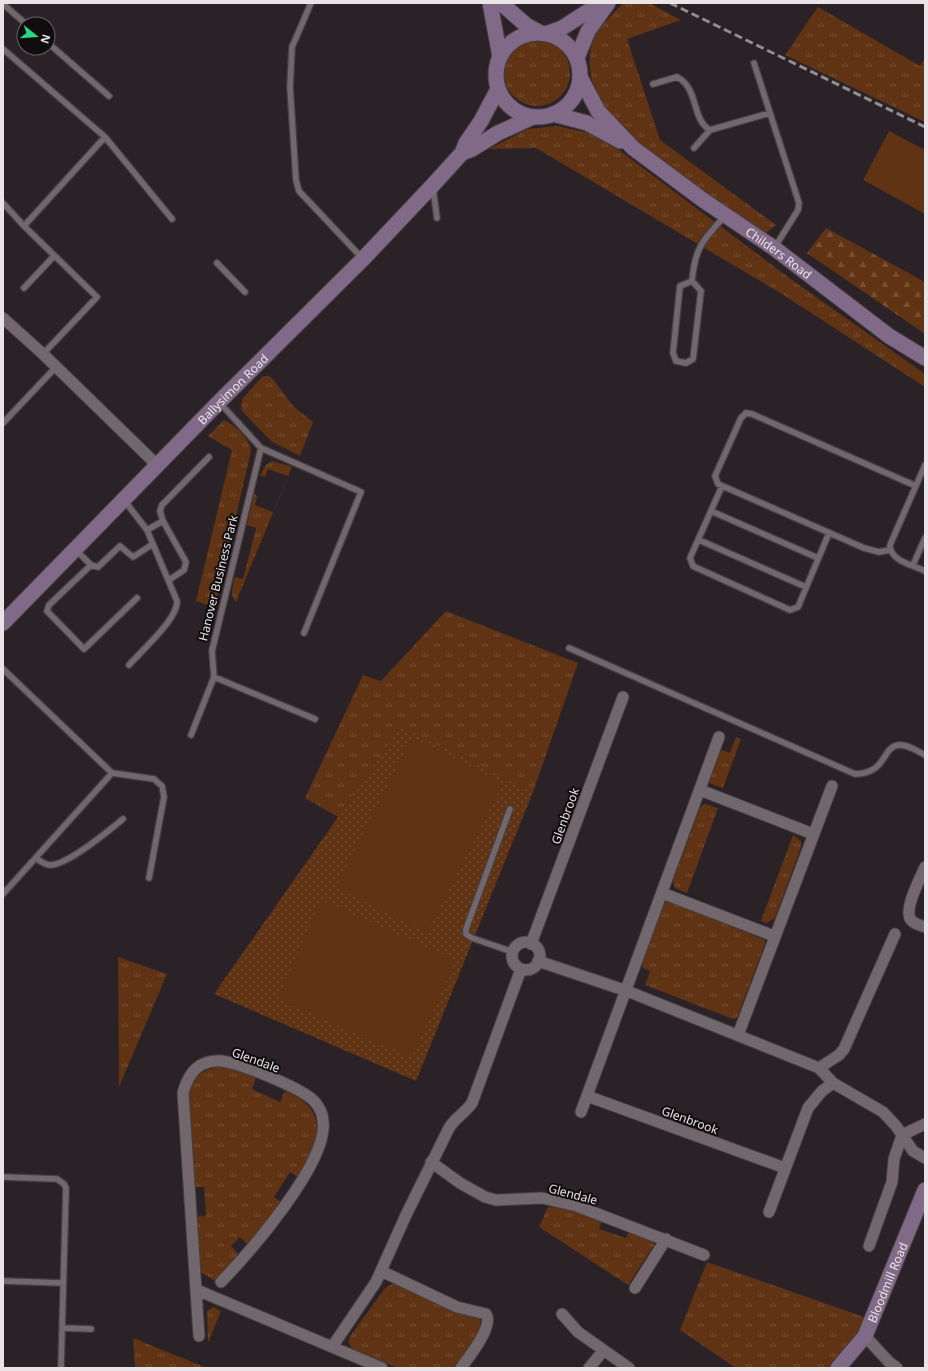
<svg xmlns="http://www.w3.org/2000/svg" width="928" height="1371" font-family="'Noto Sans',sans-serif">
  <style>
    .grass { fill: url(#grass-tufts) }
    .forest { fill: url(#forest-firs) }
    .park { fill: url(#park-dots) }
    .garden { fill: #5f3313 }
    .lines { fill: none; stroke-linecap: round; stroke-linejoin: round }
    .lane-casing { stroke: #463f43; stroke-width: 8 }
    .street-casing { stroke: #463f43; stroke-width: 13 }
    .secondary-casing { stroke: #463f43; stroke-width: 17 }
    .lane { stroke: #71676c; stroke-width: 5.5 }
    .street { stroke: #71676c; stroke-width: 11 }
    .secondary { stroke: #816988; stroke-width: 15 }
    .rail { stroke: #948d90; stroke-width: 3; stroke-dasharray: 8 4; stroke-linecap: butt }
    .labels { text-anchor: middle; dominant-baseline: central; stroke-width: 4; stroke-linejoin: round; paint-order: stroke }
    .street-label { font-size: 12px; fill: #eae4e7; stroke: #100d0e }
  </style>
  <defs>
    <pattern id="grass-tufts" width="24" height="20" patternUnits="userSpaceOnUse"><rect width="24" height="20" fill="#5f3313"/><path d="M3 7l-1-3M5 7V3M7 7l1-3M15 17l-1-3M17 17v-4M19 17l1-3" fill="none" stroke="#765035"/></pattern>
    <pattern id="forest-firs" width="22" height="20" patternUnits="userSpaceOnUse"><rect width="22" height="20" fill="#5f3313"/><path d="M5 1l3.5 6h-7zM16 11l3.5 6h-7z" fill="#765035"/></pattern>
    <pattern id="park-dots" width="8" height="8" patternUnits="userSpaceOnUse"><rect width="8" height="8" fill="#5f3313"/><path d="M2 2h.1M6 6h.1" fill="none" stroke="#765035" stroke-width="1.8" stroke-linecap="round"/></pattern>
  </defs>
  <rect width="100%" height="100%" fill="#2a2226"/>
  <path class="grass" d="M 623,3 L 649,3 L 681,20 L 627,39 L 660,140 L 776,225 L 765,234 C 725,207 684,181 646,150 C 631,138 613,125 603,108 C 592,89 585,62 593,41 C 598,27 613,14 623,3 Z
    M 818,7 L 920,66 L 925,58 L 925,122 L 785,55 Z
    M504 73a33 33 0 1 1 66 0a33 33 0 1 1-66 0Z
    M 557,126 L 589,133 L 619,150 L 788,277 L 925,374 L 925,387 L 782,294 L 536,148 L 489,149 L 528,129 Z
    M 263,376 L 268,376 L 272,378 L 293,406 L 313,422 L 300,456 L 271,441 L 241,410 L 242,399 Z
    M 224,420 C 236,426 250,438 251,451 L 215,608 L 196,601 L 232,450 L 208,436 Z
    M 272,461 L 292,467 L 236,602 C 229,594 233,586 235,577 L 243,579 L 256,528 L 247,525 L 254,494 L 257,496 L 255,505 L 273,512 L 288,476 L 268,469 L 265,477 L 260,475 L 266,465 Z
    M 446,611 L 578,663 L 533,792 L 401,728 L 338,817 L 305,798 L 363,675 L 381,681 Z
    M 736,737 L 741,739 L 723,788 L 709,783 L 720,752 L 722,750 L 730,753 Z
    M 705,804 L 718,808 L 687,893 L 675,888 L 673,881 L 700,808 Z
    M 793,835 L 801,841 L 801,847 L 775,918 L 767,923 L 761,921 Z
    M 667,902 L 672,902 L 765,940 L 765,943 L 737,1018 L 733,1019 L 645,985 L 650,971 L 643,968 L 642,961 L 663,903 Z
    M 118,957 L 167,974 L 119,1087 Z
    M 224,1066 L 231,1067 L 256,1078 L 252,1089 L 280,1102 L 285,1091 C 333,1111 317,1141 299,1178 L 290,1172 L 274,1197 L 282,1203 L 248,1245 L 240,1237 L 231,1246 L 239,1255 L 215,1281 L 201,1272 L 195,1217 L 206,1216 L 204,1187 L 193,1187 L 188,1105 C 189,1079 199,1069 224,1066 Z
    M 548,1207 C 566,1207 584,1214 602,1220 L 599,1229 L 626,1238 L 629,1231 L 653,1240 L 654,1245 L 628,1285 L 539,1227 Z
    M 707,1262 L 867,1318 L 831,1368 L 736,1368 L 680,1330 Z
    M 394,1283 L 449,1310 L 478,1317 L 481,1321 L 478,1334 L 455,1368 L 398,1368 L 352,1349 L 348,1342 L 351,1335 L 385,1288 Z
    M 213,1307 L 221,1311 L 208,1343 L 207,1311 Z
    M 133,1338 L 207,1368 L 135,1368 Z"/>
  <path class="forest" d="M 826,228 L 925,282 L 925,334 L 807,253 Z"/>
  <path class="park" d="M 401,727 L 533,792 L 416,1081 L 214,994 Z"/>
  <path class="garden" d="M 889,131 L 925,150 L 925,214 L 863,180 Z
    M 412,737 L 503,783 L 427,933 L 336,887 Z
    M 321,900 L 456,960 L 412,1058 L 278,999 Z"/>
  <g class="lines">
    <defs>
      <path id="lane" d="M 311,3 L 292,47 L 290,87 L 296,180 L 299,191 L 363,259
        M 3,4 L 26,24
        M 48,43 L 109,96
        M 3,49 L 105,137 L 172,219
        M 754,63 L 770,113
        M 653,84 L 677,77 C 699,88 691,119 710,130
        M 694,148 L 710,130 L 770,113 L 799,203 L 798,210 L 775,247
        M 433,188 L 437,218
        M 3,203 L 24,226
        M 217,263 L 245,292
        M 692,281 L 680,286 L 673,353 L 676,361 L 686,363 L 693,359 L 701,291 L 692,281 C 695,247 703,240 725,216
        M 24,288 L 54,256
        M 43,354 L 97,297 L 24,226 L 105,137
        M 219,402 L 261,448 L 361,492 L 304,633
        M 3,423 L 56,367
        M 925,465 L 890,545 C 890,561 913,565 925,571
        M 722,486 L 690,558 L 693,566 L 697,568 L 790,610 L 798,607 L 829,533
        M 124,500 L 147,530 L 177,601 C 178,619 141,651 129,665
        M 711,511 L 818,558
        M 163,521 L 186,562 L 184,570 L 169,580
        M 147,530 L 163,521 L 160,511 L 162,505 L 209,457
        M 699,540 L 806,587
        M 76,550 L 91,565 L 98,567 L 120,546 L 133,557 L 153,544
        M 890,550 L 879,552 L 864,548 L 718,484 L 715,476 L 741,418 L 746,413 L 752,414 L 916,486
        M 91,565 L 49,605 L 47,611 L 84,649 L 137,598
        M 913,565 L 925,538
        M 569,648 L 855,774 C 888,773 881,747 899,745 C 907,744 917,751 925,755
        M 3,669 L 112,773
        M 214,677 L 315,719
        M 191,735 L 214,677 L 212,651 L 261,448
        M 510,809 L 466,929 L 466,934 L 472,938 L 513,952
        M 36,858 C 40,861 45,865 50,865 C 68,865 108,831 123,819
        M 3,894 L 112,773 L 154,779 L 162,786 L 164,797 L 149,878
        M 3,1177 L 57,1179 L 64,1184 L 66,1188 L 61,1368
        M 3,1281 L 63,1283
        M 62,1328 L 91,1329"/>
      <path id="street" d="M 3,318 L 43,354 L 158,466
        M 700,790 L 813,834
        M 925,867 C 920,879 903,910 911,920 C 914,924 920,925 925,927
        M 662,893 L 774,936
        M512 956a14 14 0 1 1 28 0a14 14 0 1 1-28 0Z
        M 531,944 L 623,697
        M 538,961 L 627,991 L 819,1068 L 833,1083 L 883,1112 L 896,1126 L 913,1151 L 925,1158
        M 738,1035 L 832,786
        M 819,1068 L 839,1055 L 844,1049 L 895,934
        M 587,1096 L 785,1168
        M 581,1112 L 719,737
        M 431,1162 L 460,1183 L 485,1197 L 496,1200 L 542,1198 L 577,1206 L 704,1255
        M 769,1212 L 808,1108 L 822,1091 L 833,1083
        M 869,1246 L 892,1182 L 894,1159 L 902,1135 L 925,1124
        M 381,1271 L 457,1307 L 486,1314 C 494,1326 469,1357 461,1368
        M 635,1288 L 666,1239
        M 197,1290 L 382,1368
        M 562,1314 L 578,1332 L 629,1368
        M 199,1336 L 183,1093 C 186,1082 192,1069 203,1064 C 210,1061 219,1060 227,1062 C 244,1065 304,1089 315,1102 C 319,1107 323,1115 323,1121 C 329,1162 249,1253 221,1282
        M 865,1336 L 889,1362 L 897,1368
        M 332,1347 L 376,1282 L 406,1215 L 449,1128 C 455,1118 465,1113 472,1103 L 521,969
        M 589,1368 L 599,1356"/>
      <g id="secondary">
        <path d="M 490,3 L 500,57"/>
        <path d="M 501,3 L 526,25 L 539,32"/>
        <circle cx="538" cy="75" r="42"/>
        <path d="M 548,33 L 562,28 L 601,3"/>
        <path d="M 577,58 L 588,31 L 608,3"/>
        <path id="s1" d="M 580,77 L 598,111 L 633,148 L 703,200 L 774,248 L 889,336 L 925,358"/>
        <path d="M 553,114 L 587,123 L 620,141"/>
        <path d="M 462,153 L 472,149 L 498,133 L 533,117"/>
        <path id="s2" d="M 3,623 L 219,402 L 363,259 L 432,186 L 462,153 L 466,143 L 481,121 L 498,89"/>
        <path id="s3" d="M 838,1368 L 865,1336 L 925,1190"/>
      </g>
    </defs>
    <use href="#lane" class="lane-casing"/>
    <use href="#street" class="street-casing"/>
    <use href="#secondary" class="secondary-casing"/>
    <use href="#lane" class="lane"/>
    <use href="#street" class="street"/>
    <use href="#secondary" class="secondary"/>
    <path class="rail" d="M 670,3 L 925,127"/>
  </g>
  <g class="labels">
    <g class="street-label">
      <text stroke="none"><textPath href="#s1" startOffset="269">Childers Road</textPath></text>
      <text stroke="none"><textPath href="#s2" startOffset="328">Ballysimon Road</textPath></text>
      <text transform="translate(218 578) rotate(-76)">Hanover Business Park</text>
      <text transform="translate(565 816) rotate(-70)">Glenbrook</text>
      <text transform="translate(256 1060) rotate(20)">Glendale</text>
      <text transform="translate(690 1120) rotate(20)">Glenbrook</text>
      <text transform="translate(573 1194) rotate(15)">Glendale</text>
      <text stroke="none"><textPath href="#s3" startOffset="100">Bloodmill Road</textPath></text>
    </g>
  </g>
  <rect width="928" height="1371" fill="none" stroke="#eae4e7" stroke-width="8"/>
  <g transform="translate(36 36) rotate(107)"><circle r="19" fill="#100d0e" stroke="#676365"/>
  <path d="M0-3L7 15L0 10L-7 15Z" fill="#29d885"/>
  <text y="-6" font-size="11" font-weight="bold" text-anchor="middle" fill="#eae4e7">N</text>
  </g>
</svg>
